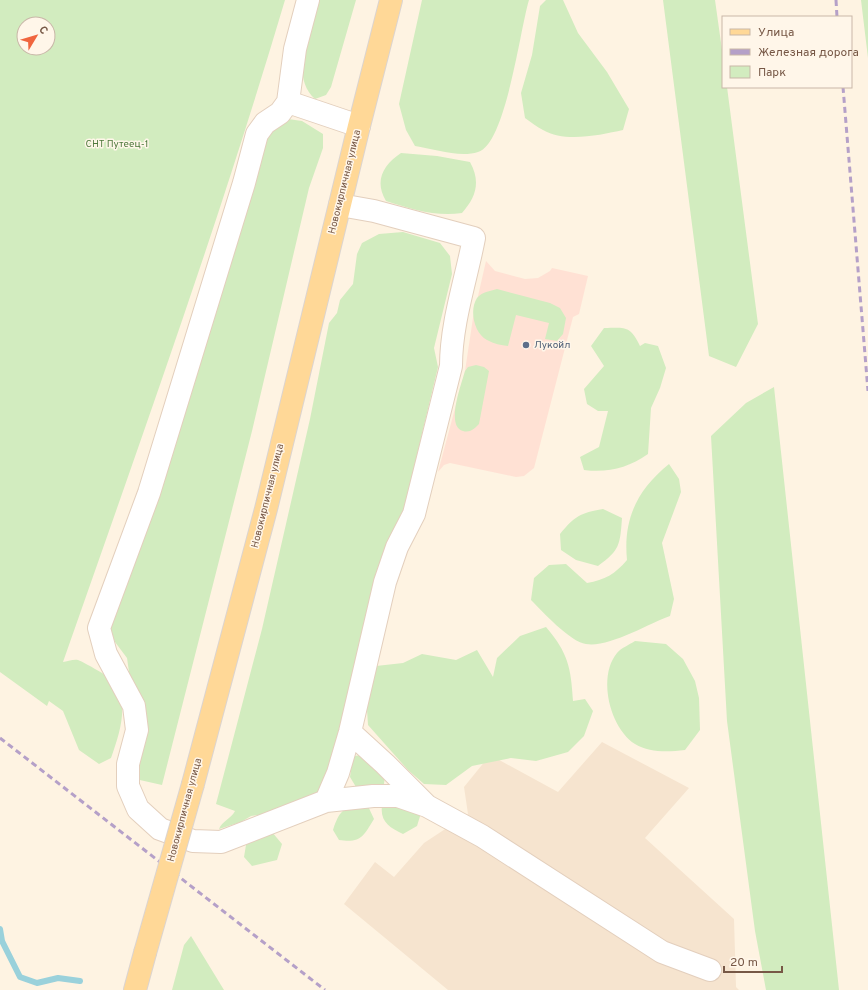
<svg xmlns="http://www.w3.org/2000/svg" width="868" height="990" font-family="Overpass,sans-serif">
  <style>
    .residential { fill: #f6e4cf }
    .commercial { fill: #ffe1d4 }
    .green { fill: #d2ecbf; fill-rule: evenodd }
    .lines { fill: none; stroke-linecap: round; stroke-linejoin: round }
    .stream { stroke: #9ad1db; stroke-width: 6 }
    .minor-casing { stroke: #e3cfbd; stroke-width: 24 }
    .major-casing { stroke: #dcd4cf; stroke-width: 24 }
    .minor { stroke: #fff; stroke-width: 22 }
    .major { stroke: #ffd897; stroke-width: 22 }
    .rail { stroke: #b5a0c8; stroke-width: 3; stroke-dasharray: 6 4; stroke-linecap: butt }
    .major-bridge-casing { stroke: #dcd4cf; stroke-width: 24; stroke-linecap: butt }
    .major-bridge { stroke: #ffd897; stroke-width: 22 }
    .service-dot { fill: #5c6f8a; stroke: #fff6e9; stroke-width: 1.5 }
    .labels { text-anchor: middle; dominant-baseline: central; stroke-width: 3; stroke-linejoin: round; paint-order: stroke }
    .park-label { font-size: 10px; fill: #4d783b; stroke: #fff6e9 }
    .street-label { font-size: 10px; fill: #775846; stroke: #fff6e9 }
    .service-label { font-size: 10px; fill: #4e5e75; stroke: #fff6e9; text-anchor: start }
  </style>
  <rect width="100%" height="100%" fill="#fef3e2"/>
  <path class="residential" d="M 602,742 L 689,788 L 645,838 L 734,919 L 736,987 L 739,990 L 448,990 L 344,904 L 375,862 L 394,877 L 424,843 L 468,814 L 464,787 L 490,755 L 558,792 Z"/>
  <path class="commercial" d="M 486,261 L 495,271 L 525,279 L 538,278 L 550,271 L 552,268 L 588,276 L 579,314 L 573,317 L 534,468 L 524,476 L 516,477 L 450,463 L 444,465 L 438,472 L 465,371 L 473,318 Z"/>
  <path class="green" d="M 0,0 L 285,0 C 219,223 140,442 63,662 C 67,662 73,659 78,660 C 83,662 90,666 95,669 C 134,688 123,724 111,758 L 99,764 L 79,750 L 63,711 L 49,701 L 47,706 L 0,672 ZM 24,24 L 48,24 L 48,48 L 24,48 Z
    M 316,0 L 356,0 L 331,87 L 326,95 L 315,99 C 289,77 309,27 316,0 Z
    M 422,0 L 529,0 C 520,29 506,144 478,152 C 460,158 434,149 415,146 L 406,130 L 399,104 Z
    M 546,0 L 563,0 L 578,33 L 607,72 L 629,109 L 623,130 C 600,135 565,143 543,130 C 537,127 531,122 525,118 L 521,93 L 532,55 L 540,6 Z
    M 663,0 L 715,0 L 723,57 L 723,87 L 727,87 L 758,324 L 736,367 L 709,356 Z
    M 861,0 L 868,0 L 868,58 Z
    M 288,119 L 302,121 L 323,134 L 323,148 L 309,188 L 252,431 L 162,785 L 131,778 L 131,686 L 127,658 L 115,642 L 108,625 L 260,139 Z
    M 401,153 L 437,156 L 470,162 C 481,182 476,197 462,213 C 436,217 411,209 386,201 C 374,181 383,165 401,153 Z
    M 403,232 L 440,243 L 450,256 L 452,274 L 434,348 L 438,367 L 403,513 L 337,746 L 318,797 L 266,814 L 251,816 L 241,822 L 219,829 C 222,821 231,819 235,811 L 216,804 L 262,629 L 310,419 L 329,323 L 337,313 L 340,300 L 353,284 L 357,254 L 362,243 L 379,234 Z
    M 497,289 L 550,303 L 560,308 L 566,318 L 563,334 L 557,341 L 545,339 L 549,323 L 516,315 L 508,346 C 501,345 494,344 487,340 C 474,333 469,310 477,298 C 482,292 490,291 497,289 Z
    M 604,328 C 625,328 630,325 640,346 L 645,343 L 658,346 L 666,368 L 660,388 L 651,408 L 648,454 C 628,468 608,473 584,470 L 580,457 L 599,447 L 608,411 L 598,411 L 587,404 L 584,389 L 604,366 L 591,346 Z
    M 476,365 L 484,367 L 489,371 L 479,424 C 474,429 470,433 463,431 C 445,426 462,383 465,371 L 468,367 Z
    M 774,387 L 839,990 L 766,990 L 755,931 L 727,721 L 711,436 L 746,403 Z
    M 669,464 L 679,479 L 681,492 L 662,543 L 674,599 L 670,616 C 648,624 608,648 586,644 C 570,642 542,611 531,600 L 534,578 L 549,565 L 566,564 L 587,583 C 605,580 615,574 627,560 C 623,519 637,490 669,464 Z
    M 603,509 L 622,518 C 620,545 620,550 598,566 L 576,560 L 561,550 L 560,534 C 575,516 580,513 603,509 Z
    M 546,627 C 568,653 571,667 573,701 L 585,699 L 593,711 L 584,736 L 568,752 L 536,761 L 511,758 L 472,766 L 446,785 L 424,784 L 408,770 L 368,725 L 366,694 L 376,666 L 403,663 L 422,654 L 456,660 L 477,650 L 493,677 L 497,658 L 520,636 Z
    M 635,641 L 666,644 L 683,659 L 695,681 L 699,698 L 700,730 L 685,750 C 668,752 650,753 635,744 C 610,728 597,677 617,653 C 621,648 629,645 635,641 Z
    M 364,755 L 385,775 L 384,784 L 374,789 L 356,787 L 350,777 L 353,756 Z
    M 383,801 L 421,813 L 417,826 L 403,834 C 388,827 378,820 383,801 Z
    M 367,804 L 374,819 C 363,837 361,843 339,840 L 333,830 C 340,808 345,807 367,804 Z
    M 272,832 L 282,844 L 277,860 L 252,866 L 244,857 L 246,845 L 258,835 Z
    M 191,936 L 224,990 L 172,990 L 184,945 Z"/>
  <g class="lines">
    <path class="stream" d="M 0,929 L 2,941 L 20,977 L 37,983 L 58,978 L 80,981"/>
    <defs>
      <path id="minor" d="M 308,0 L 295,49 L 288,102 L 280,113 L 265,123 L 257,134 L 244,183 L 149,493 L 99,628 L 106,654 L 134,706 L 137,730 L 128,764 L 128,786 L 138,809 L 160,829 L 193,841 L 221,842 L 326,801 L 373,796 L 398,796 L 427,806
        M 288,102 L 359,126
        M 350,732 L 385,764 L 427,806 L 482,836 L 662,952 L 710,970
        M 326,801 L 338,773 L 350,732 L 385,582 L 397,547 L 414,514 L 451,366 C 451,323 466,280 474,238 L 374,211 L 340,205"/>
      <path id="major" d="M 193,784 L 266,509 L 359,126 L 391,0
        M 135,990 L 145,953"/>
    </defs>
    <use href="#minor" class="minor-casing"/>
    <use href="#major" class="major-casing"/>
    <use href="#minor" class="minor"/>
    <use href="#major" class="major"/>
    <path class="rail" d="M 836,0 L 837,17
      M 843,87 L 868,391
      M 0,738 L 325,990"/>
    <defs>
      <path id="major-bridge" d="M 145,953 L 193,784"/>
    </defs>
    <use href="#major-bridge" class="major-bridge-casing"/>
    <use href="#major-bridge" class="major-bridge"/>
  </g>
  <circle class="service-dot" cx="526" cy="345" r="4"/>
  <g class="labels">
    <g class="park-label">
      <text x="117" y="144">СНТ Путеец-1</text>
    </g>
    <g class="street-label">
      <text transform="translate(345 182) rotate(-76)">Новокирпичная улица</text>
      <text transform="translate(268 496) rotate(-76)">Новокирпичная улица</text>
      <text transform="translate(185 810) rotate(-75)">Новокирпичная улица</text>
    </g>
    <g class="service-label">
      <text x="534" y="345">Лукойл</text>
    </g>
  </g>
  <rect x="722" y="16" width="130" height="72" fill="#fff6e9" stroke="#c9b7a8"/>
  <rect x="730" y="29" width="20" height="6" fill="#ffd897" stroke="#c9b7a8"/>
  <text x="758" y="36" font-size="12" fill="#775846">Улица</text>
  <rect x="730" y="49" width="20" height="6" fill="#b5a0c8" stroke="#c9b7a8"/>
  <text x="758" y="56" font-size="12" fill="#775846">Железная дорога</text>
  <rect x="730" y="66" width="20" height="12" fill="#d2ecbf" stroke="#c9b7a8"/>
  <text x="758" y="76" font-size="12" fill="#775846">Парк</text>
  <g transform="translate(36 36) rotate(52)"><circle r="19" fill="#fff6e9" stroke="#c9b7a8"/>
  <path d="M0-3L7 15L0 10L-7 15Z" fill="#f0653e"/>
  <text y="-6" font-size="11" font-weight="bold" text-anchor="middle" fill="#775846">С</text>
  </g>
  <path d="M724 966v6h58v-6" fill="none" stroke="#775846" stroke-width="2"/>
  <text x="730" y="966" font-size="12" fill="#775846" stroke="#fff6e9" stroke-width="3" paint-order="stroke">20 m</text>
</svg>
